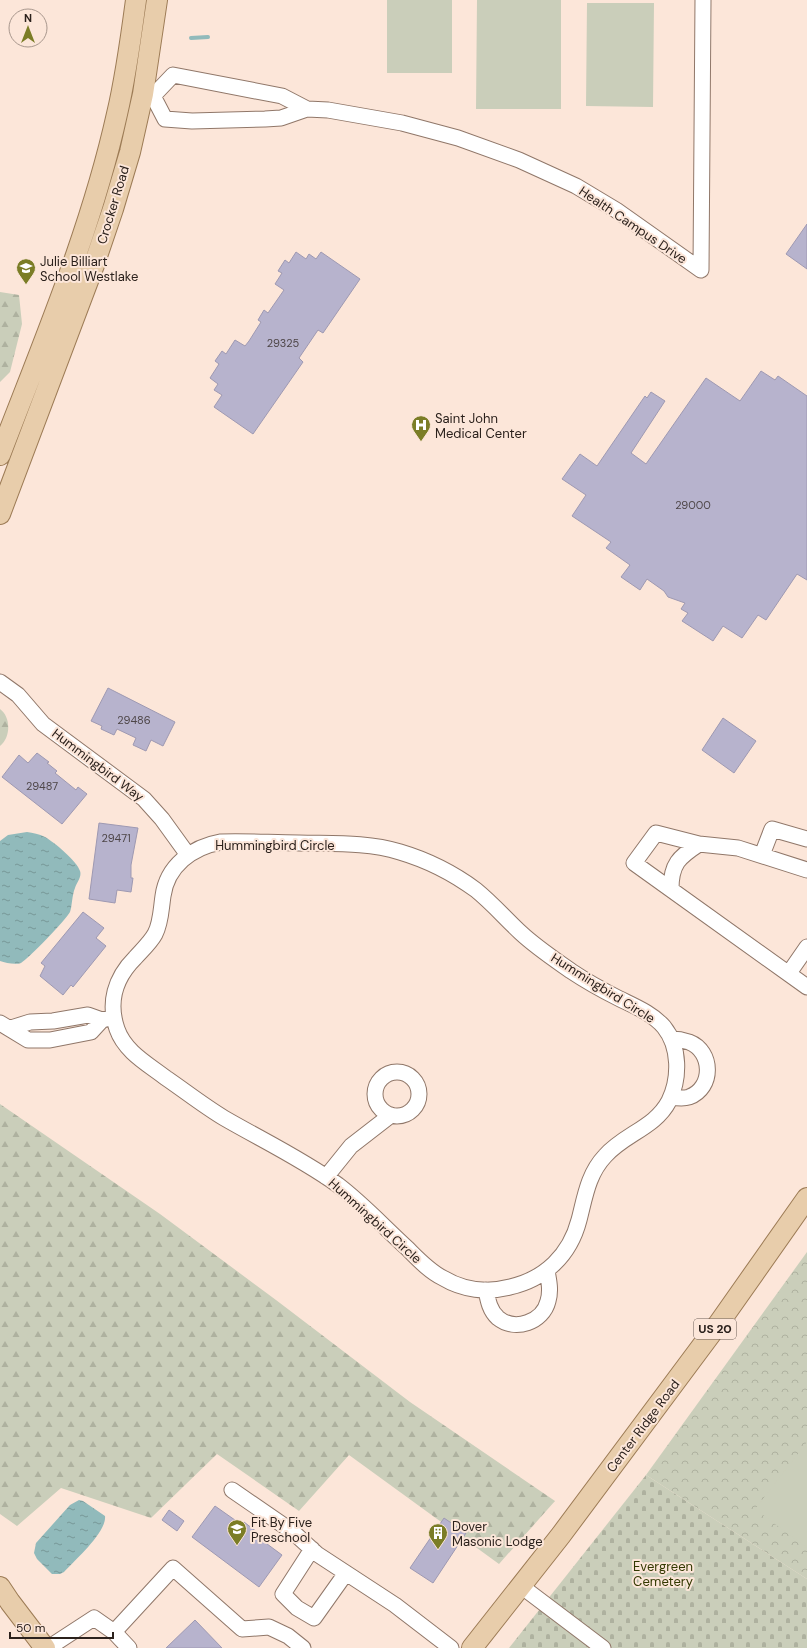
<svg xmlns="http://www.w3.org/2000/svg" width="807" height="1648" font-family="'DM Sans',sans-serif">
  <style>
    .forest { fill: url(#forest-firs) }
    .cemetery { fill: url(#cemetery-stones) }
    .park { fill: url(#park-crowns) }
    .garden { fill: #caceba }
    .water { fill: url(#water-ripples) }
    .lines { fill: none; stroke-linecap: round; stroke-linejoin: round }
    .stream { stroke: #91babb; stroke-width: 4 }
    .building { fill: #b7b3cd; stroke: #9e99b2 }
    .minor-casing { stroke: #907769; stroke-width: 17 }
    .major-casing { stroke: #9c7b55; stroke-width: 22 }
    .minor { stroke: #fff; stroke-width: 15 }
    .major { stroke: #e8cdab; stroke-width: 20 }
    .labels { text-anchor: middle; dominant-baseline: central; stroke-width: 4; stroke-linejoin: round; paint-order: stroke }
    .number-label { font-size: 11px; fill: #4e4648 }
    .shield { fill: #fce6d9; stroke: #6a5c55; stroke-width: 1 }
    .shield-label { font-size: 12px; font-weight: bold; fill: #2b211c }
    .street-label { font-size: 13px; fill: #2b211c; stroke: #fce6d9 }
    .poi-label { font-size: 13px; fill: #2b211c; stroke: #fce6d9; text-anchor: start }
    .park-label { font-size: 13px; fill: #323800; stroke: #fce6d9 }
  </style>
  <defs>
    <pattern id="forest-firs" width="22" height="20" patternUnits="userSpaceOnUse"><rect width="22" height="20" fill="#caceba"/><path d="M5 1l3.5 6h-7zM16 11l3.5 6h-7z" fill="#aeb19f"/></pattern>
    <pattern id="cemetery-stones" width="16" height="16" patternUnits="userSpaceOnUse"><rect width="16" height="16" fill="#caceba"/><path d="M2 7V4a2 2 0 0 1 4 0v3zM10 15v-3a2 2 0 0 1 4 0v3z" fill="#aeb19f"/></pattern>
    <pattern id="park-crowns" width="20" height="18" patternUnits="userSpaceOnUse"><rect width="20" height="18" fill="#caceba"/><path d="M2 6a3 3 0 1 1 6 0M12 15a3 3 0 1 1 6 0" fill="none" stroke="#aeb19f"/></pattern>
    <pattern id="water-ripples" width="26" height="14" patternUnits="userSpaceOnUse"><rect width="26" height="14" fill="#91babb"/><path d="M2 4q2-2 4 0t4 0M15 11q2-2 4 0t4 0" fill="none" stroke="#779797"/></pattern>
  </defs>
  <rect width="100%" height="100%" fill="#fce6d9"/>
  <path class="forest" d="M 0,292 L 19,295 L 22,324 L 10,372 L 0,382 Z
    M 0,709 C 11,717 11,737 0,746 Z
    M 0,1104 L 160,1214 L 276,1300 L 410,1402 L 555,1501 L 499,1564 L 349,1455 L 299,1511 L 217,1454 L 151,1518 L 61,1488 L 17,1526 L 0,1514 Z"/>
  <path class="cemetery" d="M 646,1475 L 807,1579 L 807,1648 L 509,1648 Z"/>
  <path class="park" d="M 807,1252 L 807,1579 L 646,1475 Z"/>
  <path class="garden" d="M 387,0 L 452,0 L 452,73 L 387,73 Z
    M 477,0 L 561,0 L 561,109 L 476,109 Z
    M 587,3 L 654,3 L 653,107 L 586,106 Z
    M 807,1442 L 807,1548 L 755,1509 Z"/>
  <path class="water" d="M 27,832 C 33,833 39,834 45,837 C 54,842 77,861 80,871 C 82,877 77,882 75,888 C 72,895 72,907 70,912 C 66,920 28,959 21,963 C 15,965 6,963 0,961 L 0,841 L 8,835 Z
    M 79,1500 L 83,1501 L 105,1516 C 107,1532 75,1560 64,1572 L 60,1574 L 52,1574 L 37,1559 L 34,1553 L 36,1543 L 70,1505 Z"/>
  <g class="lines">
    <path class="stream" d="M 191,38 L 208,37"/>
  </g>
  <path class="building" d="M 807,224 L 807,269 L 786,254 Z
    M 296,252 L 306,259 L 309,254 L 316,259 L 321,252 L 360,279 L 323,333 L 318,330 L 299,358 L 303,362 L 253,434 L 214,407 L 222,395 L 214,390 L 218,384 L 210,378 L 219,364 L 215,361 L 222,351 L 226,354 L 235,340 L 245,346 L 249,341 L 261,322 L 258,320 L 264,310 L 268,313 L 284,290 L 275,284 L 282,273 L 278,271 L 285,260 L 289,263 Z
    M 761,371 L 775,380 L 778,376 L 807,396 L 807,580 L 797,574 L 766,620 L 758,615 L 742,638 L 723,626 L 713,641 L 682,621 L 688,613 L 681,609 L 685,603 L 668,597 L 664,591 L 647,579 L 640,590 L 621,577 L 630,565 L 606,548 L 611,542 L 572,516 L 586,495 L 562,479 L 580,454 L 597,466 L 645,396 L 647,398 L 651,392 L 665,401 L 631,453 L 646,464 L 706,378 L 740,401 Z
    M 108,688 L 175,722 L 163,746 L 151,740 L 146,751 L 133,745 L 136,738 L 117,729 L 114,735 L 101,729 L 102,726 L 91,721 Z
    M 723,718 L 756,741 L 734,773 L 702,750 Z
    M 37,753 L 49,762 L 47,763 L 57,771 L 55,773 L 76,790 L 78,787 L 87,794 L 62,824 L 2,777 L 19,755 L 28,763 Z
    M 99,823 L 138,828 L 131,865 L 131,878 L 133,878 L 131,892 L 117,890 L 115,903 L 89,899 Z
    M 83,912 L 104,928 L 96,938 L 106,946 L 73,987 L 71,985 L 63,995 L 40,976 L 45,966 L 41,963 Z
    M 215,1506 L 242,1525 L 244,1522 L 257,1532 L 255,1535 L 282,1555 L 259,1587 L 192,1537 Z
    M 169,1510 L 184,1521 L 177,1531 L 162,1520 Z
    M 444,1518 L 466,1533 L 433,1583 L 410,1568 Z
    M 195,1620 L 222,1648 L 166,1648 Z"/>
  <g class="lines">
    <defs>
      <path id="minor" d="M 307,109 L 282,96 L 173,75 L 153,96 L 165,119 L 192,121 L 265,119 L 281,118 L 307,109 L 328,110 L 402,123 L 458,138 L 519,160 L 576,186 L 616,210 L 701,270
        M 701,270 L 703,0
        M 0,682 L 18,695 L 43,724 L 144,799 L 162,819 L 188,855
        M 221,842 C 247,841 273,843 299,843 C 333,844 367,842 400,852 C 427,860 453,873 476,890 C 492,903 506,919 521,933 C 536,947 554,959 571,971 C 586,981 602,990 618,998 C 634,1006 652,1013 664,1027 C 680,1047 680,1078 669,1101 C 655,1128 624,1134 605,1156 C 588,1174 585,1197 579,1220 C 570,1255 545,1279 510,1287 C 487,1293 463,1290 443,1278 C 429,1271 418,1259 407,1248 C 384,1227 363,1204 338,1185 C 302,1159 262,1140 224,1118 C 204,1106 185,1091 166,1078 C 148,1064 125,1052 117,1029 C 108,1003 115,978 135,958 C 142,950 150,943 155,934 C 161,923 161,909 163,896 C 167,866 192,847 221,842 Z
        M 762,855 L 772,829 L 807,839
        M 807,870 L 738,848 L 699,844 L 656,833 L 634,863 L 807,987
        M 671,889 C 671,864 679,857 699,844
        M 789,973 L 807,947
        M 0,1023 L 28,1040 L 50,1040 L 91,1032 L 102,1020 L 114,1017
        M 11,1028 L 30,1022 L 53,1021 L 88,1015 L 102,1020
        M375 1094a22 22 0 1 1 44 0a22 22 0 1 1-44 0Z
        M 671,1097 C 677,1098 683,1099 689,1097 C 714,1088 713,1051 689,1042 C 683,1040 677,1039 671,1039
        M 326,1177 L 351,1146 L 391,1115
        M 486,1290 C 488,1301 490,1311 498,1318 C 515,1332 543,1322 548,1301 C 551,1291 549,1281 547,1271
        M 232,1490 L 293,1532 L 317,1554 L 395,1605 L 451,1648
        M 312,1549 L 283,1594 L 297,1608 L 314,1618 L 346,1573
        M 521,1586 L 603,1648
        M 48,1648 L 94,1618 L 114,1632
        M 129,1648 L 114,1632 L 173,1568 L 242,1629 L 269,1627 L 288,1636 L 303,1648"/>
      <path id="major" d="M 0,455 C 43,343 91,231 117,114 C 126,76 131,38 136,0
        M 0,514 L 94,265 L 113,209 L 130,152 L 143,94 L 157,0
        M 0,1587 L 10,1602 L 45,1648
        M 472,1648 L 561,1535 L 719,1323 L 807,1198"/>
    </defs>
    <use href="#minor" class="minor-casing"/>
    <use href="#major" class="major-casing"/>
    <use href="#minor" class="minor"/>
    <use href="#major" class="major"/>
  </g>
  <defs>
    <symbol id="school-pin" viewBox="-11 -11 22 30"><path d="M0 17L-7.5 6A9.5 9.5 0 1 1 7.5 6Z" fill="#7b7d26" stroke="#fce6d9"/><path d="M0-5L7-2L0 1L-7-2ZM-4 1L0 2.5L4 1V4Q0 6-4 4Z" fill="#fff"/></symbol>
    <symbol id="hospital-pin" viewBox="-11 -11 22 30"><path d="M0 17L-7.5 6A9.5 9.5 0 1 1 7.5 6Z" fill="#7b7d26" stroke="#fce6d9"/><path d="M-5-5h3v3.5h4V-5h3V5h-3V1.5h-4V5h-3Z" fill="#fff"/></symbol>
    <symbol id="building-pin" viewBox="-11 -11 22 30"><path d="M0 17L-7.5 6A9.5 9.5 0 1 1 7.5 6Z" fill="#7b7d26" stroke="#fce6d9"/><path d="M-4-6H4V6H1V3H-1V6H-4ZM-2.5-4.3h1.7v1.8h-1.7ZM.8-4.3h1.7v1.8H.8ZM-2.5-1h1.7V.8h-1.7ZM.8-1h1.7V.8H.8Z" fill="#fff"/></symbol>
  </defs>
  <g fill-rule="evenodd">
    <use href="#school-pin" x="15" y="257" width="22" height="30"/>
    <use href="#hospital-pin" x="410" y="414" width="22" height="30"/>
    <use href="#school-pin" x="226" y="1518" width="22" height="30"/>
    <use href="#building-pin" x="427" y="1522" width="22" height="30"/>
  </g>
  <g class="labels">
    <g class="number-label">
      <text x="283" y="343">29325</text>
      <text x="693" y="505">29000</text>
      <text x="134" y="720">29486</text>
      <text x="42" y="786">29487</text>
      <text x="116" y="838">29471</text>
    </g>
    <rect class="shield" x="694" y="1319" width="42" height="20" rx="3"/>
    <g class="shield-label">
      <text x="715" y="1329">US 20</text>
    </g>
    <g class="street-label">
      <text transform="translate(113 205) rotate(-73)">Crocker Road</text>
      <text transform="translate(633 225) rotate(34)">Health Campus Drive</text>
      <text transform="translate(98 765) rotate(37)">Hummingbird Way</text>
      <text x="275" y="845">Hummingbird Circle</text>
      <text transform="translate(603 988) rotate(32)">Hummingbird Circle</text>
      <text transform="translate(375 1221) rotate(42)">Hummingbird Circle</text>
      <text transform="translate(643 1426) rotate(-53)">Center Ridge Road</text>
    </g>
    <g class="poi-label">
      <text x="40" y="261">Julie Billiart<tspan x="40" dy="15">School Westlake</tspan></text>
      <text x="435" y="418">Saint John<tspan x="435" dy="15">Medical Center</tspan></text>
      <text x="251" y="1522">Fit By Five<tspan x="251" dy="15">Preschool</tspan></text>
      <text x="452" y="1526">Dover<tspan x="452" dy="15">Masonic Lodge</tspan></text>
    </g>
    <g class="park-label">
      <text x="663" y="1566">Evergreen<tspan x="663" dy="15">Cemetery</tspan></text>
    </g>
  </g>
  <g transform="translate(28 28)"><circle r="19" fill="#fce6d9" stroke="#a8978d"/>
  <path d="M0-3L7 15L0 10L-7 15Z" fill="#7b7d26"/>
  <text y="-6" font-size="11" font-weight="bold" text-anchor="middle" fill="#2b211c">N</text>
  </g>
  <path d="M10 1632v6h103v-6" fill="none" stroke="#2b211c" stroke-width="2"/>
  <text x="16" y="1632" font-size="12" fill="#2b211c" stroke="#fce6d9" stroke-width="3" paint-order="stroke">50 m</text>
</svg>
